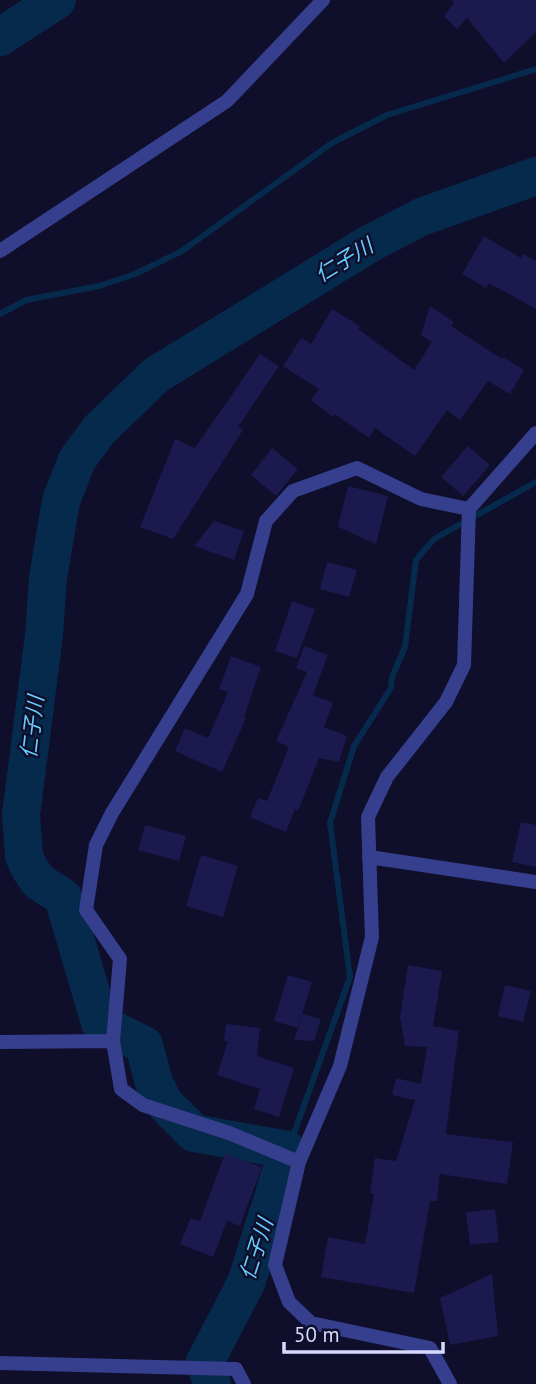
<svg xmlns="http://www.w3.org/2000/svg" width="536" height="1384" font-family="'PT Sans','Noto Sans JP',sans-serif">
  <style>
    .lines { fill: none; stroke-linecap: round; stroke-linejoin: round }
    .stream { stroke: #062a4c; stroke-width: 6 }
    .river { stroke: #062a4c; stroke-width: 38 }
    .building { fill: #1c194e }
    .minor { stroke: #363f8e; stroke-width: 14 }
    .labels { text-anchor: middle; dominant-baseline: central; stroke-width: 5; stroke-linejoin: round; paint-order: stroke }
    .water-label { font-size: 21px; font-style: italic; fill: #66ceff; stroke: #0f0e2b }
  </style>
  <rect width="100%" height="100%" fill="#0f0e2b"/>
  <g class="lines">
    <path class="stream" d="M 0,314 L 26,300 L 99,286 L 135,274 L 182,251 L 332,143 L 387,115 L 536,69
      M 288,1150 L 350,977 L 330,823 L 354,746 L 391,688 L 392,677 L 405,647 L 416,560 L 434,539 L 536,482"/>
    <path class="river" d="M 0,37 L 57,0
      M 212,1384 L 205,1362 L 246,1283 L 288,1150 L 194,1133 L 165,1104 L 154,1083 L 144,1045 L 100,1023 L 63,897 L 39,882 L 30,869 L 24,856 L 21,815 L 44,635 L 48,578 L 61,501 L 77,460 L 99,430 L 156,375 L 369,244 L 421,217 L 536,176"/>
  </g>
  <path class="building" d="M 452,0 L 536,0 L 536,32 L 504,63 L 467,18 L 457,29 L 444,16 L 454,3 Z
    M 484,236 L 521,258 L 523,254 L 536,261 L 536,309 L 489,283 L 486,288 L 462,274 Z
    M 430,306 L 454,322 L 451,326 L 502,359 L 503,357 L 524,370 L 510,394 L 488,381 L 460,420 L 447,410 L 415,456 L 375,428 L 369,438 L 335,414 L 333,417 L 311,400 L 319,389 L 283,366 L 301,338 L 311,344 L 332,309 L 360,326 L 358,329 L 414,370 L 432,342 L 421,335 Z
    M 260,354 L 279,366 L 238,427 L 243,430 L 173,539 L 140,527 L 175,439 L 195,448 Z
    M 468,446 L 490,465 L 463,496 L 441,477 Z
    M 272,448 L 298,469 L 276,496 L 251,475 Z
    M 348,486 L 388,496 L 376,544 L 338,527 Z
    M 214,521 L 244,531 L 234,560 L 194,546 Z
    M 327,562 L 357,570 L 349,597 L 320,589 Z
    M 292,601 L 315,609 L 297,658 L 275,651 Z
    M 304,646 L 328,655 L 313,695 L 333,703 L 324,727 L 347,736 L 339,762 L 319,758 L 298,811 L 295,809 L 286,832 L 250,817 L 258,798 L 267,801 L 289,747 L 276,741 L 307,672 L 296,668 Z
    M 231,656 L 261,667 L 244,717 L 246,718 L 222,772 L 175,751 L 185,728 L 208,738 L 228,692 L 219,689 Z
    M 521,822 L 536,825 L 536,867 L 512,862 Z
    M 145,825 L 186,836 L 179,861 L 138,850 Z
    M 201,855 L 238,866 L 223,917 L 186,906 Z
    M 408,965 L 442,971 L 433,1026 L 459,1031 L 446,1134 L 513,1142 L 507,1184 L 440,1174 L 437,1201 L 430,1201 L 414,1293 L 321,1277 L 328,1237 L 365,1244 L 374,1194 L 370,1193 L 375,1158 L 396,1161 L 415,1100 L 392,1095 L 396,1078 L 421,1084 L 427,1047 L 405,1046 L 400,1017 Z
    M 288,975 L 312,982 L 298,1028 L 274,1021 Z
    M 505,985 L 531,991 L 523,1022 L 498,1016 Z
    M 303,1014 L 321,1019 L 314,1041 L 294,1040 Z
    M 226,1024 L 260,1028 L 257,1056 L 294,1068 L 279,1117 L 254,1109 L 260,1089 L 217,1075 L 228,1041 L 224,1041 Z
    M 225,1154 L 262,1167 L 240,1226 L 227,1221 L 213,1257 L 180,1244 L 191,1218 L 200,1221 Z
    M 495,1209 L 499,1242 L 470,1245 L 466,1212 Z
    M 492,1274 L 498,1336 L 450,1345 L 440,1298 Z"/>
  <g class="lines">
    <path class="minor" d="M 0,251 L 227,101 L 323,0
      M 369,857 L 536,882
      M 0,1042 L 113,1041
      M 299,1162 L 229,1133 L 143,1105 L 121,1089 L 113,1041 L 120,959 L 86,910 L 96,845 L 112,813 L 247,594 L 266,521 L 293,491 L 357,468 L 421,499 L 469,509
      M 0,1363 L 236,1369 L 244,1384
      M 450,1384 L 430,1348 L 311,1323 L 289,1302 L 275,1265 L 299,1162 L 340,1066 L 372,937 L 368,817 L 387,777 L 446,702 L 464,665 L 469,509 L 536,433"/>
  </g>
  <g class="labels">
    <g class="water-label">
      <text transform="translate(344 260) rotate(-31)">仁子川</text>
      <text transform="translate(32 727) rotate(-83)">仁子川</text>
      <text transform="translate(256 1249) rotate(-72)">仁子川</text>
    </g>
  </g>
  <path d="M284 1342v10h159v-10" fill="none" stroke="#d8d9ff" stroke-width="3.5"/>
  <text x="294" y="1342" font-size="21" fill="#d8d9ff" stroke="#0f0e2b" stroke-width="5" paint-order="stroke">50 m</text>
</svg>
